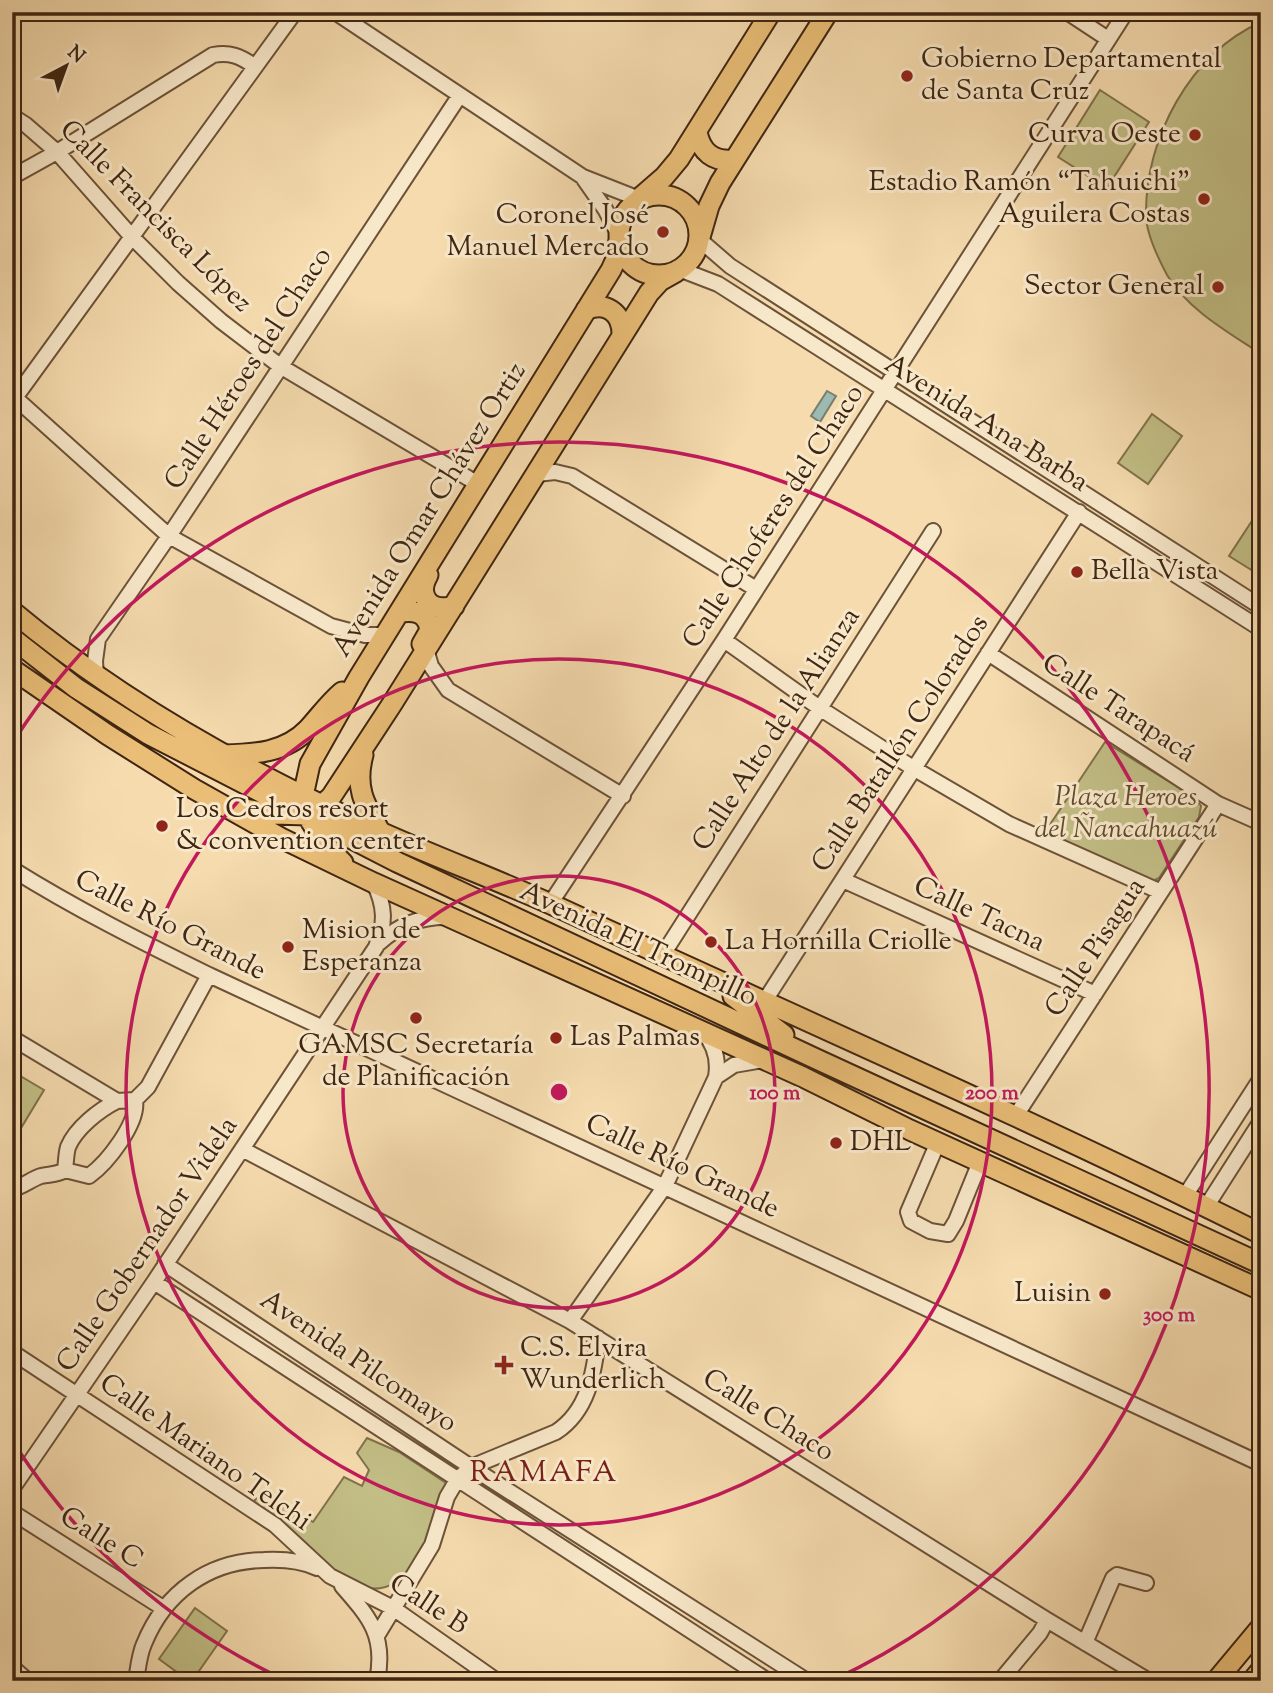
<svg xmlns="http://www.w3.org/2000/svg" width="1273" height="1693" font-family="'Sorts Mill Goudy',serif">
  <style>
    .green { fill: #c2be85; stroke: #80724b; stroke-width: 2 }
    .water { fill: #9dbab1; stroke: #777e71; stroke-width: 2 }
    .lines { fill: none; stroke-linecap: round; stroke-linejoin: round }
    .minor-casing { stroke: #6c5238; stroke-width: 18 }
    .major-casing { stroke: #3f2511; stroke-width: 23 }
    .minor { stroke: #f8e8ca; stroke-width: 14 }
    .major { stroke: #eabe77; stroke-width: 19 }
    .ring { fill: none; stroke: #c2185b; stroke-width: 3.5 }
    .poi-dot { fill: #8f2418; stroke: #f8e8ca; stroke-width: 2.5 }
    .labels { text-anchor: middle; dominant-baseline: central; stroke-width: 6; stroke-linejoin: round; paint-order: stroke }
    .poi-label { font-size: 28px; fill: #3f2511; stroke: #f8e8ca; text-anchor: start }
    .street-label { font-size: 28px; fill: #3f2511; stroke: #f8e8ca }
    .park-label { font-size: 28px; font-style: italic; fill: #604b2e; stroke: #f8e8ca }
    .neighbourhood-label { font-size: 30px; letter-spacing: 2px; fill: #7a1f14; stroke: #f8e8ca }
    .centre { fill: #c2185b; stroke: #f8e8ca; stroke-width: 3.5 }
    .ring-label { font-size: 21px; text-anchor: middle; font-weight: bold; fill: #c2185b; stroke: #f8e8ca; stroke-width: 6; stroke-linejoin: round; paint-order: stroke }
  </style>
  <rect width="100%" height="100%" fill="#f5dbae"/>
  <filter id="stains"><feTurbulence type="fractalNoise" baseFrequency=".00286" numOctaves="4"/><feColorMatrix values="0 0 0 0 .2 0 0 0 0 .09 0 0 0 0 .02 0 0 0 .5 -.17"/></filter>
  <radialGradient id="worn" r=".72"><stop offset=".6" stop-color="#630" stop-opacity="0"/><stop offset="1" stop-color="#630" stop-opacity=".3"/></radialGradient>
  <path class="green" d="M 1261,22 L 1261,354 C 1228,332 1188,310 1167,275 C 1158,258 1146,234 1146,215 C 1145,138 1190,54 1261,22 Z
    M 1100,90 L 1149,122 L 1107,188 L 1058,157 Z
    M 1152,414 L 1182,436 L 1148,484 L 1118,463 Z
    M 1261,507 L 1261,576 L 1229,556 Z
    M 1105,742 L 1194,797 L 1201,806 L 1199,817 L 1159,878 L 1153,881 L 1146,881 L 1045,832 Z
    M 12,1071 L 44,1090 L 15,1138 L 12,1136 Z
    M 367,1438 L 399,1452 L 446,1483 C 438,1526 409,1613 350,1582 C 327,1569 309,1545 289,1529 C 278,1520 265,1512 253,1504 L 256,1498 L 266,1504 L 283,1503 L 313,1522 L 344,1477 L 362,1486 L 369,1470 L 357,1453 Z
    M 195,1608 L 227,1631 L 192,1681 L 189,1681 L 159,1659 Z"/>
  <path class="water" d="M 827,391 L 836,396 L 820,422 L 811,416 Z"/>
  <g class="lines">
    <defs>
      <path id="minor" d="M 335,12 L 583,177 L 639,199
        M 1067,12 L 1108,39
        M 12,116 L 26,125 L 57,152 L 132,237 L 178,283 L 221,321 L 280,366 L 478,484
        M 12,177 L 57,152 L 213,55 C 230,52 240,56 254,66
        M 584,179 L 605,209 L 619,235
        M 700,240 L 730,266 L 1261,607
        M 679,269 L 718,284 L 1261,629
        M 12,395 L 169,536 L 331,626 L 365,635 L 386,635
        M 12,402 L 295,12
        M 537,474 L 555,472 L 572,476 L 756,589
        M 724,640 L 821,709 L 913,768 L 1009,824 L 1161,892
        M 426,649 L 431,666 L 448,690 L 623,796
        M 988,653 L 1218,804 L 1261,823
        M 96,676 L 95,661 L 98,639 L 169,536 L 460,95
        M 12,869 C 76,909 142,942 209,975 L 1261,1464
        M 843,880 L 1095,994
        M 550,904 L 724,640 L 1126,12
        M 379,943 C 399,925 419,917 446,917
        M 662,956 L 933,531
        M 764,1002 L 1079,512
        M 12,1038 L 117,1101 L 135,1100 L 148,1087 L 209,975
        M 716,1077 L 734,1065 L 763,1060
        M 1015,1117 L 1218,804
        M 938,1142 L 908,1212 L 911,1221 L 930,1231 L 948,1234 L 956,1221 L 980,1162
        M 242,1149 L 570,1321 L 1047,1620 L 1149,1681
        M 65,1170 L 89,1176 C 107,1163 139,1123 135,1100
        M 12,1189 C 23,1187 31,1179 41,1176 C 50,1174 57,1175 65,1170 C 66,1163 66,1154 68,1147 C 76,1128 99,1110 117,1101
        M 1185,1196 L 1261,1078
        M 1206,1207 L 1261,1121
        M 165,1264 L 471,1467 L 807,1681
        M 154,1282 L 768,1681
        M 570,1321 L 665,1186 L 716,1077 C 719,1059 715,1045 703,1032
        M 12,1352 L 275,1525 L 330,1576 L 393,1608 L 497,1681
        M 12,1489 L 154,1282 L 376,947 C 386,923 385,906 374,883
        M 12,1512 L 163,1608
        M 342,1586 C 370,1618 386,1636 377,1681
        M 378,1634 L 432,1545 L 447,1497 L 457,1480 L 471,1467 L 556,1432 C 588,1411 594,1374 598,1338
        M 1085,1643 L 1113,1578 L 1117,1575 L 1146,1583
        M 12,1667 L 28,1681
        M 136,1681 C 138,1669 139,1655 144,1644 C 165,1592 209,1561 264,1560 C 283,1559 300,1560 317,1568
        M 1000,1681 L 1040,1633 L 1047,1620"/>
      <path id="major" d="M 697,132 C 701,152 713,162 734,160
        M619 235a40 40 0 1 1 80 0a40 40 0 1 1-80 0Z
        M 641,197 L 664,177 L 679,159 L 771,12
        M 700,237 L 709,206 L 720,183 L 828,12
        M 586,310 C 605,301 622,312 622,334
        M 428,575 C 416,596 430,613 454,606
        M 12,611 C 122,703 248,773 378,831 C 436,857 495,879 553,905 C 789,1014 1028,1118 1261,1234
        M 401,612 C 416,610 427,613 430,630 L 422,644
        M 12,638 L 76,688 L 148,734 L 397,862 L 812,1057 L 1261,1264
        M 12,669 L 108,735 L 194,789 L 281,838 L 374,883 L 803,1077 L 910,1130 L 1261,1290
        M 224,755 C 255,754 285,753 308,729 C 319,717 329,703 342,692
        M 363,755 C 354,788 365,805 381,833
        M 238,808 L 274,814 L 307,815 L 316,810 L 331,797 L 392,704 L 649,293 L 660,281 L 676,272
        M 343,863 L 325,845 L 307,815 L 303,796 L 310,764 L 359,677 L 611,270 L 617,257 L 619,239
        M 733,996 L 784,1035
        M 1216,1681 L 1261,1627
        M 1252,1681 L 1261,1670"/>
    </defs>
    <use href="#minor" class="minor-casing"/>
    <use href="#major" class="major-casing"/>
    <use href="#minor" class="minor"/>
    <use href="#major" class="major"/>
  </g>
  <g class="ring">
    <circle cx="559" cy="1092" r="216"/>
    <circle cx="559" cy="1092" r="433"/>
    <path d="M285 1680A649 649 0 0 1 15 1445M15 739A649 649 0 1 1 833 1680"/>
  </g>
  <g class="poi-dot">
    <circle cx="907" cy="76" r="7"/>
    <circle cx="1195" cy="135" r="7"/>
    <circle cx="1204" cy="199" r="7"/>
    <circle cx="663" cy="232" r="7"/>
    <circle cx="1218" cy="287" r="7"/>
    <circle cx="1077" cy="572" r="7"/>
    <circle cx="162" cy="826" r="7"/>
    <circle cx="711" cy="942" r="7"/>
    <circle cx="288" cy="947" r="7"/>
    <circle cx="416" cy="1018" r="7"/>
    <circle cx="556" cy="1038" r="7"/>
    <circle cx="836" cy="1143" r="7"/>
    <circle cx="1105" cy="1294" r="7"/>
    <path d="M500.5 1354.5h7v7h7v7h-7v7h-7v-7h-7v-7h7z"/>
  </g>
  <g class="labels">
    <g class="poi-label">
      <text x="921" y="60">Gobierno Departamental<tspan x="921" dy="32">de Santa Cruz</tspan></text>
      <text x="1181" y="135" text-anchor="end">Curva Oeste</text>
      <text x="1190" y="183" text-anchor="end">Estadio Ramón “Tahuichi”<tspan x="1190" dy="32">Aguilera Costas</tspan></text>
      <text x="649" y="216" text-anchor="end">Coronel José<tspan x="649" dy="32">Manuel Mercado</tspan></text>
      <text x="1204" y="287" text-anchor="end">Sector General</text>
      <text x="1091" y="572">Bella Vista</text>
      <text x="176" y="810">Los Cedros resort<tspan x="176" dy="32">&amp; convention center</tspan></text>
      <text x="302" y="931">Mision de<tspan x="302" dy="32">Esperanza</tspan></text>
      <text x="725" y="942">La Hornilla Criolle</text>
      <text x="570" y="1038">Las Palmas</text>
      <text x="416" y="1046" text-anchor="middle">GAMSC Secretaría<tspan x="416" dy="32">de Planificación</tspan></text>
      <text x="850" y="1143">DHL</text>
      <text x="1091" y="1294" text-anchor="end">Luisin</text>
      <text x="520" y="1349">C.S. Elvira<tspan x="520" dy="32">Wunderlich</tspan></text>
    </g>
    <g class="street-label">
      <text transform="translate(155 217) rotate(45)">Calle Francisca López</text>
      <text transform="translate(249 369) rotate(-57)">Calle Héroes del Chaco</text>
      <text transform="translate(986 424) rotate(32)">Avenida Ana Barba</text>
      <text transform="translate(430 510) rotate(-58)">Avenida Omar Chávez Ortiz</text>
      <text transform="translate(774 517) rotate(-57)">Calle Choferes del Chaco</text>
      <text transform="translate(1118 709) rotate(33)">Calle Tarapacá</text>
      <text transform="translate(777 730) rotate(-57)">Calle Alto de la Alianza</text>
      <text transform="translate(901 744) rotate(-57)">Calle Batallón Colorados</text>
      <text transform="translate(979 915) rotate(25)">Calle Tacna</text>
      <text transform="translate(170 926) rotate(27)">Calle Río Grande</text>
      <text transform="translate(638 945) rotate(25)">Avenida El Trompillo</text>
      <text transform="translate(1096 948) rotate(-57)">Calle Pisagua</text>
      <text transform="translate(682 1167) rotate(25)">Calle Río Grande</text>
      <text transform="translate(148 1245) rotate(-56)">Calle Gobernador Videla</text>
      <text transform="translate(358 1362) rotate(34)">Avenida Pilcomayo</text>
      <text transform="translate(768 1416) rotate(32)">Calle Chaco</text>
      <text transform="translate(205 1453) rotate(35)">Calle Mariano Telchi</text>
      <text transform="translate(101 1539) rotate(32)">Calle C</text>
      <text transform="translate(428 1605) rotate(33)">Calle B</text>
    </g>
    <g class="park-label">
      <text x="1126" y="798">Plaza Heroes<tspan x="1126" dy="32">del Ñancahuazú</tspan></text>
    </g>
    <g class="neighbourhood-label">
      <text x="544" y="1473">RAMAFA</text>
    </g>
  </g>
  <circle cx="559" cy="1092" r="10" class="centre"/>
  <g class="ring-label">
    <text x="775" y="1099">100 m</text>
    <text x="992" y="1099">200 m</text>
    <text x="1169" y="1321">300 m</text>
  </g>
  <rect width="1273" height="1693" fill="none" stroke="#f5dbae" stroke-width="42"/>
  <rect x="14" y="14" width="1245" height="1665" fill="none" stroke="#3f2511" stroke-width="3.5"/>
  <rect x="21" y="21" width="1231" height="1651" fill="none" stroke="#3f2511" stroke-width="2"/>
  <g transform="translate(66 66) rotate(41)" stroke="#f8e8ca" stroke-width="5" paint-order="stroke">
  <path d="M0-5L12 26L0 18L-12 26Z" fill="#3f2511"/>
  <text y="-10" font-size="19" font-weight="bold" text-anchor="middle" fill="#3f2511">N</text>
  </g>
  <rect width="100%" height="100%" filter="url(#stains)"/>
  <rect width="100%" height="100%" fill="url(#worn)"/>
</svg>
